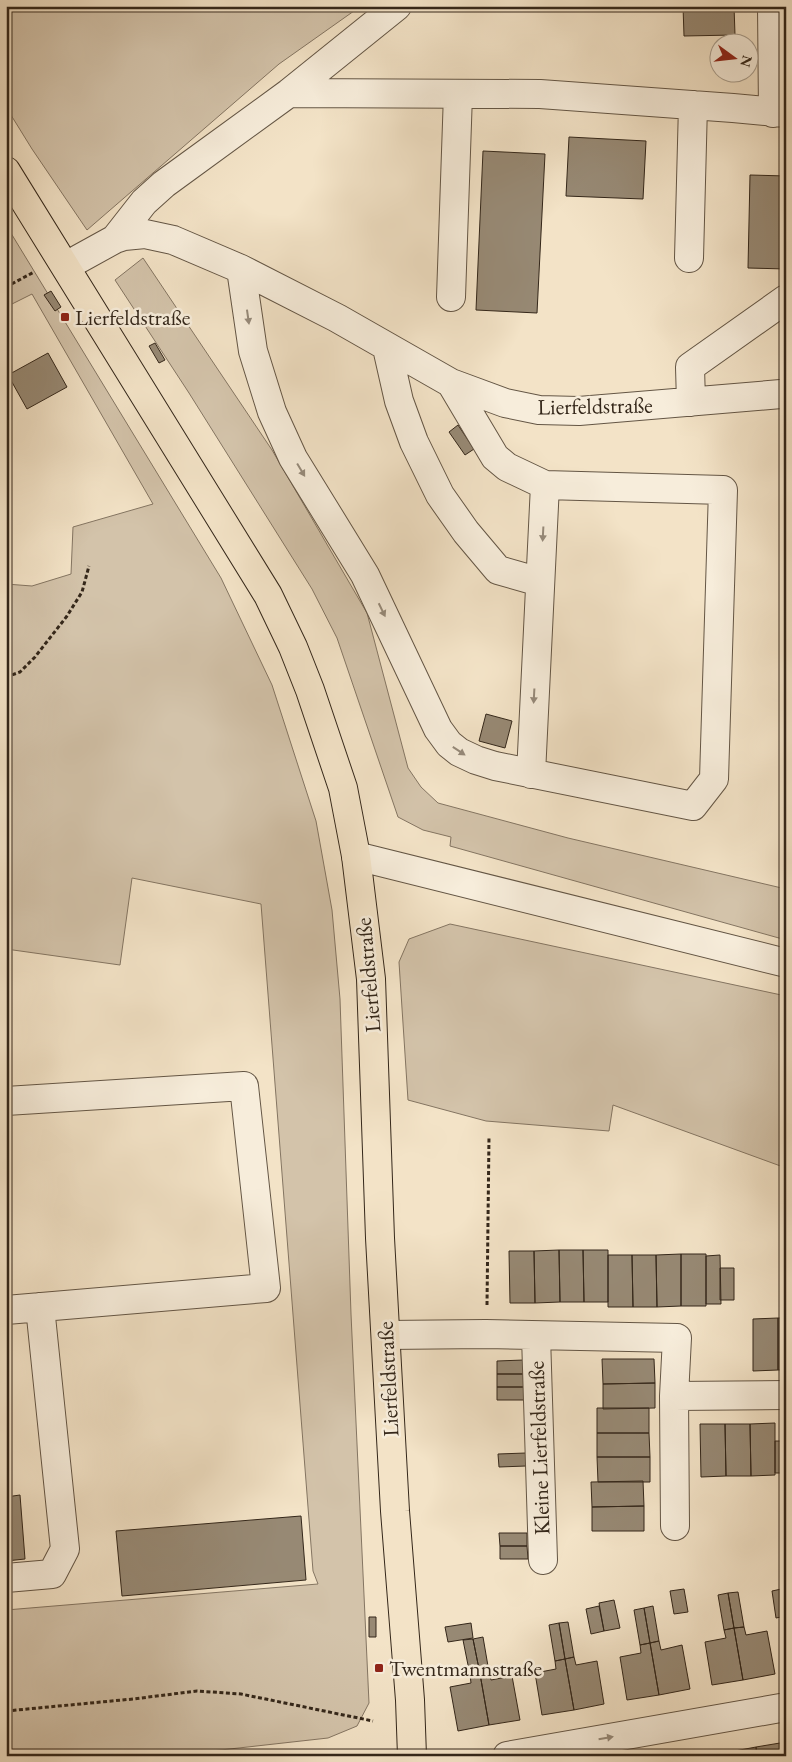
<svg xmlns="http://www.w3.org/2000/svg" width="792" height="1762" font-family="'EB Garamond',serif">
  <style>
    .green { fill: #d3c3aa; stroke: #847562 }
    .building { fill: #978974; stroke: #34271a }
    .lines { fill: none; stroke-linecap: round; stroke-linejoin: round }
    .minor-casing { stroke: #645645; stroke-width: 30 }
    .major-casing { stroke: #34271a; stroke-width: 30 }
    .path { stroke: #34271a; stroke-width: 3; stroke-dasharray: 4 2.5; stroke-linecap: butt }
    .minor { stroke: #f7eddb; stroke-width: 28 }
    .major { stroke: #f3e3c7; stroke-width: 28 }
    .oneway { fill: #968a7a }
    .poi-dot { fill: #8f2418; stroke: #f7eddb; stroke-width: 2 }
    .labels { text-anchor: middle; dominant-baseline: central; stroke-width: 5; stroke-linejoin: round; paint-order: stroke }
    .poi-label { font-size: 22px; fill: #34271a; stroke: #f7eddb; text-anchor: start }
    .street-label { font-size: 22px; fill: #34271a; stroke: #f7eddb }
  </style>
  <rect width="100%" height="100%" fill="#f3e3c7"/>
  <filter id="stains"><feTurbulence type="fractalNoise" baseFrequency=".004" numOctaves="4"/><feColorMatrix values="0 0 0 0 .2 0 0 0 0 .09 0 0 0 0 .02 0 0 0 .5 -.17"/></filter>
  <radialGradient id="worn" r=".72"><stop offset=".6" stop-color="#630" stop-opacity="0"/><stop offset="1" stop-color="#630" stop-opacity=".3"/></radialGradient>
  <path class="green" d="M 6,6 L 361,6 L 279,64 L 87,230 L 32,149 L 6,107 Z
    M 6,225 L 221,578 L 272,685 L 316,821 L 332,910 L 340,999 L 351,1314 L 369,1703 L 357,1726 L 328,1738 L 167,1756 L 6,1756 L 6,1610 L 318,1584 L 313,1571 L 261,904 L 132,878 L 120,965 L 6,949 L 6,584 L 32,586 L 71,574 L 73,527 L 153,504 L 32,294 L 6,307 Z
    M 143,258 L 272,450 L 367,613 L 408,768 L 421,787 L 438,803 L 568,838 L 786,889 L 786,940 L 450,846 L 451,837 L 423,830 L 398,817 L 337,638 L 312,589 L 189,393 L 115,280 Z
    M 450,924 L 786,996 L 786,1168 L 613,1105 L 609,1131 L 486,1121 L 408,1100 L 399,962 L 409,939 Z"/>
  <path class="building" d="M 683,6 L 734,6 L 735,35 L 684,36 Z
    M 569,137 L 646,141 L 643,199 L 566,196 Z
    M 483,151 L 545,154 L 537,313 L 476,310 Z
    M 750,175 L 786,176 L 786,269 L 748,268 Z
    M 51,291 L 61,307 L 55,311 L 44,295 Z
    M 155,343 L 165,360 L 159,363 L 149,346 Z
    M 48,353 L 67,387 L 27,409 L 8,375 Z
    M 458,425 L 474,449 L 465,455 L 449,432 Z
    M 486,714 L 512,721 L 505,748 L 479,741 Z
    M 559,1250 L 560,1302 L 535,1303 L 534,1251 Z
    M 559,1250 L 583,1250 L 584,1302 L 560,1302 Z
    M 583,1250 L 608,1250 L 608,1302 L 584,1302 Z
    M 509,1251 L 534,1251 L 535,1303 L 510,1303 Z
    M 681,1254 L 681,1306 L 657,1307 L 656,1255 Z
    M 681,1254 L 706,1254 L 706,1306 L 681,1306 Z
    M 608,1255 L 632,1255 L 633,1307 L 608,1307 Z
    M 632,1255 L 656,1255 L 657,1307 L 633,1307 Z
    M 720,1255 L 721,1304 L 706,1304 L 706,1256 Z
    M 720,1268 L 734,1268 L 734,1300 L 720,1300 Z
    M 778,1318 L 778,1370 L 753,1371 L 753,1319 Z
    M 778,1318 L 786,1318 L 786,1370 L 778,1370 Z
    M 602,1359 L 654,1359 L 655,1383 L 603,1384 Z
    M 524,1360 L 525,1374 L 497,1374 L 497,1361 Z
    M 497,1374 L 525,1374 L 525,1387 L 497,1387 Z
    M 655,1383 L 655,1408 L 603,1409 L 603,1384 Z
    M 497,1387 L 525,1387 L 525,1400 L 497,1400 Z
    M 597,1408 L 649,1408 L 649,1433 L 597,1433 Z
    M 775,1423 L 775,1475 L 751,1476 L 750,1424 Z
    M 700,1424 L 725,1424 L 726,1476 L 701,1477 Z
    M 725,1424 L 750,1424 L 751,1476 L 726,1476 Z
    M 597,1433 L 649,1433 L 650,1457 L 597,1457 Z
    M 775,1441 L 786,1441 L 786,1473 L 775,1473 Z
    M 526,1453 L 526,1466 L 499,1467 L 498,1454 Z
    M 597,1457 L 650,1457 L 650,1482 L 598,1482 Z
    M 643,1481 L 644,1506 L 592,1507 L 591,1482 Z
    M 20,1495 L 25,1559 L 6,1561 L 6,1497 Z
    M 644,1506 L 644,1531 L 592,1531 L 592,1507 Z
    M 301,1516 L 306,1580 L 122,1596 L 116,1531 Z
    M 499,1533 L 527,1533 L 527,1546 L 500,1546 Z
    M 500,1546 L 527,1546 L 528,1559 L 500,1559 Z
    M 786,1588 L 786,1616 L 776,1618 L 772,1591 Z
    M 684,1589 L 688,1612 L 674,1614 L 670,1591 Z
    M 738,1592 L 744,1627 L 734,1628 L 728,1593 Z
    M 728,1593 L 734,1628 L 724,1630 L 718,1595 Z
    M 614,1600 L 620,1628 L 604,1631 L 599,1603 Z
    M 599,1606 L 604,1631 L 591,1634 L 586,1609 Z
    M 653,1606 L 659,1641 L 650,1643 L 644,1608 Z
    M 644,1608 L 650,1643 L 640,1645 L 634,1610 Z
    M 369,1617 L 376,1617 L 376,1637 L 369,1637 Z
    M 568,1622 L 574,1657 L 565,1659 L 559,1623 Z
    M 471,1623 L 473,1638 L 448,1642 L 445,1627 Z
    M 559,1623 L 565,1659 L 555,1661 L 549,1625 Z
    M 744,1627 L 746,1635 L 767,1631 L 775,1674 L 743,1680 L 734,1628 Z
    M 734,1628 L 743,1680 L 712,1685 L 705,1642 L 726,1638 L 724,1630 Z
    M 483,1637 L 489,1672 L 480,1674 L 473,1639 Z
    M 473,1639 L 480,1674 L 470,1675 L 463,1640 Z
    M 659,1641 L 661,1650 L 682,1645 L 690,1689 L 659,1695 L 650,1643 Z
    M 650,1643 L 659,1695 L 627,1700 L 620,1657 L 641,1653 L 640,1645 Z
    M 574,1657 L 576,1665 L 597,1661 L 604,1704 L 574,1710 L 565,1659 Z
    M 565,1659 L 574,1710 L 542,1715 L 535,1673 L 556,1669 L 555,1661 Z
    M 489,1672 L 491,1680 L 512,1676 L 520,1720 L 489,1725 L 480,1674 Z
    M 480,1674 L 489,1725 L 458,1731 L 450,1687 L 471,1683 L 470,1675 Z
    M 786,1742 L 786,1756 L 757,1756 L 756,1747 Z
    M 756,1747 L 757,1756 L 725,1756 L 724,1753 Z"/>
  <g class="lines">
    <defs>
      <path id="minor" d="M 772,6 L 773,113
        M 289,93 L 540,94 L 733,108 L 786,113
        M 115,239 L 144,202 L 164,184 L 289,93 L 397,6
        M 689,258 L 693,105
        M 66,266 L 115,239 L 124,236 L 145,234 L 173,240 L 241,269 L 337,318 L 451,383 L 505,403 L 539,410 L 579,411 L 781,394
        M 241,269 L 253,351 L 272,412 L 293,458 L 365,575 L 438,729 L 449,744 L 459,752 L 476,760 L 495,766 L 693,806 L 714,779 L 723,490 L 545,485 L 507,467 L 495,457 L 451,383
        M 451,297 L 458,94
        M 387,348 L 399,401 L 414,442 L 440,495 L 466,532 L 498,570 L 540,582
        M 691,402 L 690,367 L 786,299
        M 531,774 L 545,485
        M 356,856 L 786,963
        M 6,1101 L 244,1086 L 266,1288 L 6,1310
        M 386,1335 L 486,1334 L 677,1338 L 674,1396 L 786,1395
        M 536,1336 L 543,1560
        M 674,1396 L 675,1526
        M 6,1578 L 52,1574 L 65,1549 L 40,1307
        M 507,1756 L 786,1707"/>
      <path id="major" d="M 6,171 L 268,595 L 293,647 L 310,690 L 343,788 L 356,856 L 371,979 L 380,1238 L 395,1511 L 410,1700 L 412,1756"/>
    </defs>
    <use href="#minor" class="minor-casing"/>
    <use href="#major" class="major-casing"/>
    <path class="path" d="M 6,287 L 34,272
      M 6,677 L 20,672 L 35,657 L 67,616 L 82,592 L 89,566
      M 487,1305 L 489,1136
      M 6,1711 L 133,1699 L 197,1691 L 241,1694 L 373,1721"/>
    <use href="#minor" class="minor"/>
    <use href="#major" class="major"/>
  </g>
  <defs><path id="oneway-solid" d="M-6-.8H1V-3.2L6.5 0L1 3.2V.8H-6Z" transform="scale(1.25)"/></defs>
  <g class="oneway">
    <use href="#oneway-solid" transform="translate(248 317) rotate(82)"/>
    <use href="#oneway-solid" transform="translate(301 470) rotate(59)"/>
    <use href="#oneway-solid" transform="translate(543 534) rotate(93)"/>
    <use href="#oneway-solid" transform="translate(382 610) rotate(64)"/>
    <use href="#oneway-solid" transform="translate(534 696) rotate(93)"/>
    <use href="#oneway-solid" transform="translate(459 751) rotate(34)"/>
    <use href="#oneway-solid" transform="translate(606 1738) rotate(-10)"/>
  </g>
  <g class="poi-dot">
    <rect x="60" y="312" width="10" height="10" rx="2.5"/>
    <rect x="374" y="1663" width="10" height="10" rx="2.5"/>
  </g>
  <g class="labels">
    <g class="poi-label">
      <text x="75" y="317">Lierfeldstraße</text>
      <text x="389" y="1668">Twentmannstraße</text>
    </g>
    <g class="street-label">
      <text transform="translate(595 406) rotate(-1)">Lierfeldstraße</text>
      <text transform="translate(368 975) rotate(-95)">Lierfeldstraße</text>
      <text transform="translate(388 1379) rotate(-93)">Lierfeldstraße</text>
      <text transform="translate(539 1448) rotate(-92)">Kleine Lierfeldstraße</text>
    </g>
  </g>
  <rect width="792" height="1762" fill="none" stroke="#f3e3c7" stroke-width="25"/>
  <rect x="8" y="8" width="777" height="1747" fill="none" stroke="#34271a" stroke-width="2.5"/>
  <rect x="12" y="12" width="767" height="1737" fill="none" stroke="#34271a"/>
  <g transform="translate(734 58) rotate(105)"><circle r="24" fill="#f7eddb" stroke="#a99e8e"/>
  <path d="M0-4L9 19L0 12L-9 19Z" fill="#8f2418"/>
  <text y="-8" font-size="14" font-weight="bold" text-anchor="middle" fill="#34271a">N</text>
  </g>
  <rect width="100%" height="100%" filter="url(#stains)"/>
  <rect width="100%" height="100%" fill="url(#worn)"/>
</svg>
